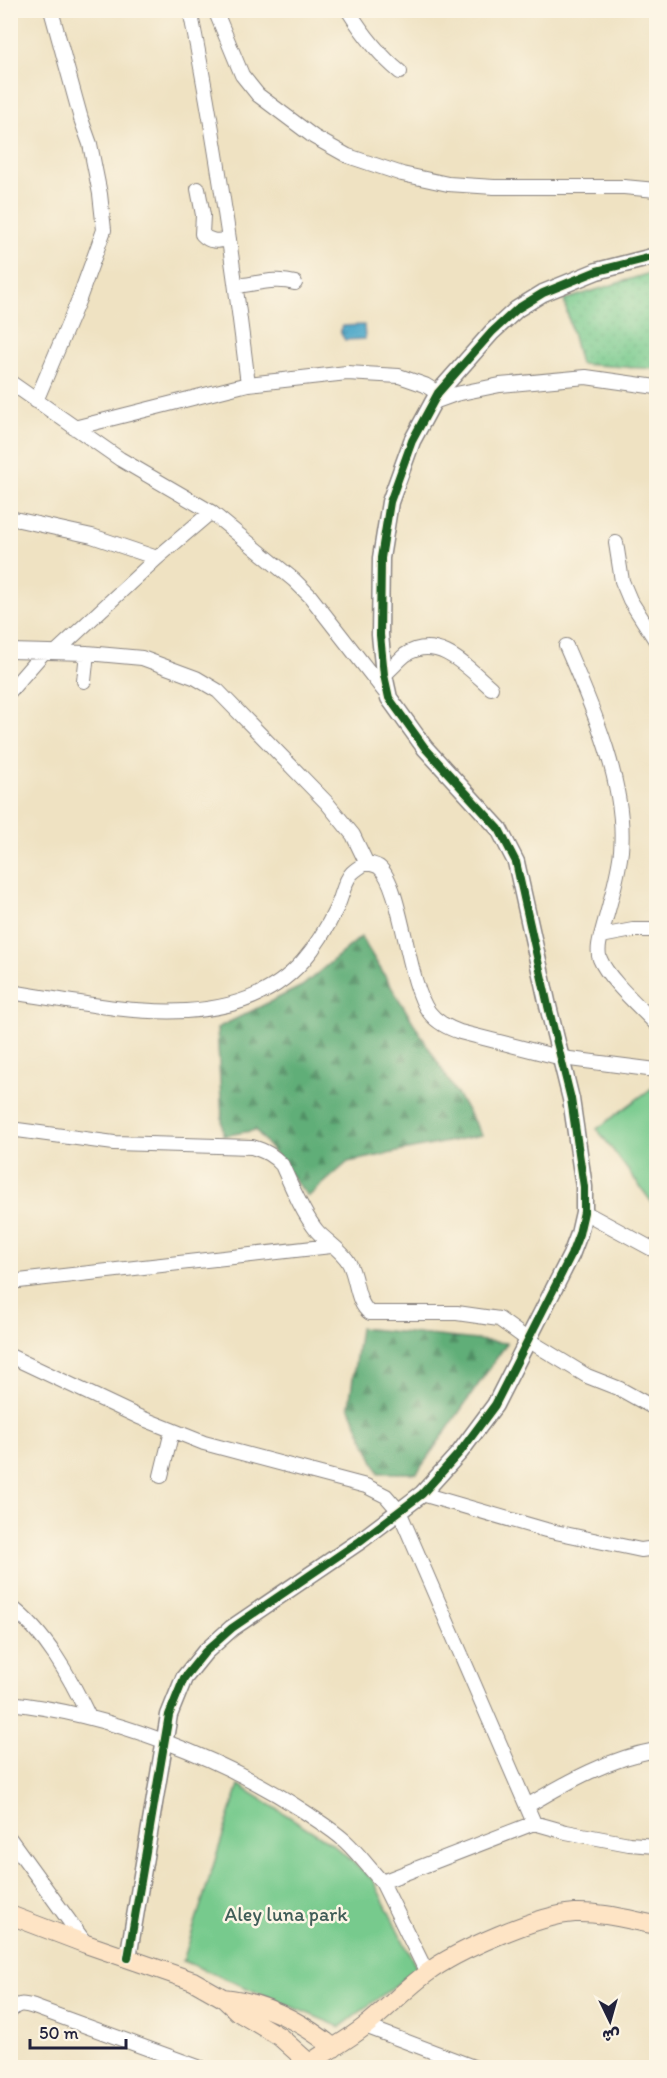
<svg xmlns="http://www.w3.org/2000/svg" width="667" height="2078" font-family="Itim,'Playpen Sans Arabic',sans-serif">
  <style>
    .grass { fill: url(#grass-dots); stroke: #4c7664; stroke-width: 1.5 }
    .forest { fill: url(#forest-firs); stroke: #42685a; stroke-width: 1.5 }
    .park { fill: #77ca8d; stroke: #4c7664; stroke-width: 1.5 }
    .water { fill: url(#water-ripples); stroke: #366482; stroke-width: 1.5 }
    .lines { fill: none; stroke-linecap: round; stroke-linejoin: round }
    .minor-casing { stroke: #88827e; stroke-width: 16 }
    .tertiary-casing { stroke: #88827e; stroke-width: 19 }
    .secondary-casing { stroke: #88827e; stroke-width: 20 }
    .minor { stroke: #fff; stroke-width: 14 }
    .tertiary { stroke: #fff; stroke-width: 16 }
    .secondary { stroke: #fee4c5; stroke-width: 18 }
    .cycleway-casing { stroke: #fcf5e5; stroke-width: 11 }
    .cycleway { stroke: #1b5e20; stroke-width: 8 }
    .labels { text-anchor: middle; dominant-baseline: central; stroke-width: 5; stroke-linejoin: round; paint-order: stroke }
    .park-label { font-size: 20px; fill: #405d58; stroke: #fcf5e5 }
  </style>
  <defs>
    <pattern id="grass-dots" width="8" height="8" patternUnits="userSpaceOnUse" patternTransform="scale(1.5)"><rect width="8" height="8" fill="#77ca8d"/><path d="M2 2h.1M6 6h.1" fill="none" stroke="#67ad7b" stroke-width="1.8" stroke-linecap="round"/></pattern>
    <pattern id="forest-firs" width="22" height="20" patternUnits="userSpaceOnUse" patternTransform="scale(1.5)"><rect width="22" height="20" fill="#61ae78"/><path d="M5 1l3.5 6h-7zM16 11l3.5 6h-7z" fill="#508d64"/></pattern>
    <pattern id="water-ripples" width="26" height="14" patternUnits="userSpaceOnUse" patternTransform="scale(1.5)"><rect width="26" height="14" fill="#49a6c8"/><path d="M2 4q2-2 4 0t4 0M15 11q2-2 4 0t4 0" fill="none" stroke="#3c87a4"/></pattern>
  </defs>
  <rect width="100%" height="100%" fill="#fcf5e5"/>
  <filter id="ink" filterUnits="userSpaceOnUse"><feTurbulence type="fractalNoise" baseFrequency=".0167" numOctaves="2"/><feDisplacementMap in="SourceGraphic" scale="12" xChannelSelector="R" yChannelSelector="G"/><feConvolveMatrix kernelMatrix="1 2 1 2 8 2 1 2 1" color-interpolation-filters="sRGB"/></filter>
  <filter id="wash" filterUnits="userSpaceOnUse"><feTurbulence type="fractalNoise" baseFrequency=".008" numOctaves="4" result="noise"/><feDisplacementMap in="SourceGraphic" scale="24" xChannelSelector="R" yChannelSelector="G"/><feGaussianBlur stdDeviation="1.35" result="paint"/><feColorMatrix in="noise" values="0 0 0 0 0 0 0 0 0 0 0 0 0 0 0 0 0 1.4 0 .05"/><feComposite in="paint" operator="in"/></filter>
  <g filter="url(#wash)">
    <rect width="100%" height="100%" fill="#efe2c2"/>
    <path class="grass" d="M 656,271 L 656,369 L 580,364 L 564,300 Z"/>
    <path class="forest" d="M 361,937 L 482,1135 L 348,1162 L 308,1197 L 256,1130 L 223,1136 L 217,1028 L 302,986 Z
      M 360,1328 L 507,1343 L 417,1473 L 379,1473 L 349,1406 Z"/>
    <path class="park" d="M 656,1085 L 656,1208 L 597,1129 Z
      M 239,1785 L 331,1843 L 373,1880 L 417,1969 L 340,2027 L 183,1961 Z"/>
    <path class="water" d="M 364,325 L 365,339 L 345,340 L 340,332 L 342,326 Z"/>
  </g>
  <g filter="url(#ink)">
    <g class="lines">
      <defs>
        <path id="minor" d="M 190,10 C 215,134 233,259 248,384
          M 215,10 L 242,75 L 258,95 L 314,137 L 348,156 L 402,174 L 448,184 L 494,187 L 624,187 L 656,190
          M 348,10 C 363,34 378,54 400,72
          M 198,189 L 203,215 L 202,234 C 210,243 218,241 229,239
          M 236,286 C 257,284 275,277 295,283
          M 10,382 L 120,459 L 211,512 L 294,580 L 310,596 L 388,696
          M 36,401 L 79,299 L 104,230 L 100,194 L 90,144 L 81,119 L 51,10
          M 434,402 L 456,394 L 500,385 L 586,377 L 656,387
          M 74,428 L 248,384 L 347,373 L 399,376 L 425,385 L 438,393
          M 10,518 L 92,536 L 157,558
          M 616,543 L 622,581 L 630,600 L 656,641
          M 566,646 C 592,706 627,785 621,851 C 618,879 608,909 601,936
          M 10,651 L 87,653 L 142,658 L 196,678 L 218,691 L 327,803 L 353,835 L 366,862 C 370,864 376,865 379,867 C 402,885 407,983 429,1012 C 437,1023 449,1028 460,1032 L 562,1058 L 656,1070
          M 56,652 L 157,558 L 211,512
          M 384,675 C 391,669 398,661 405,655 C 438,633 468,668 491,688
          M 84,681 L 87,653
          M 10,691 L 44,652
          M 656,930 L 633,930 L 601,936 C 599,943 597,952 600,959 C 608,979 641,1008 656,1024
          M 10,992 C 102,1005 233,1041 303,961 C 317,945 328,926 337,907 C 342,897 344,881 352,873 C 356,869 362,866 366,862
          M 10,1129 L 114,1143 L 252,1147 C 265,1151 273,1155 282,1165 C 291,1185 303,1214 317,1231 C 326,1241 343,1251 349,1263 C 357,1277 356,1303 370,1313 L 457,1313 L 499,1319 L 528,1340 L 587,1376 L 620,1389 L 656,1409
          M 584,1212 L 656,1251
          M 10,1282 L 331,1246
          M 10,1356 L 139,1417 L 204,1443 L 366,1486 L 386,1496 L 399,1511 L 534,1823
          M 161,1476 L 172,1431
          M 422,1494 L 546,1530 L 641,1550 L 656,1548
          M 10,1606 C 46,1633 70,1677 89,1717
          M 10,1703 C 109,1714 222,1757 305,1812 C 318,1821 333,1830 345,1841 C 359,1854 370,1869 382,1882
          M 527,1806 C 567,1782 610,1758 656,1750
          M 10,1839 L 86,1944
          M 427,1973 L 382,1882 L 534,1823 L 566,1832 L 629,1844 L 656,1846
          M 10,2012 C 17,2002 24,2004 34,2007 L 201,2068
          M 365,2026 L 476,2068"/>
        <path id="tertiary" d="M 128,1958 L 169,1715 L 184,1678 L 205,1652 L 232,1628 L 360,1541 L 422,1494 L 460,1452 L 495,1405 L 571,1255 L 579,1234 L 584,1212 L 584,1187 L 571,1099 L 548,1006 L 516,862 L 499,829 L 425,748 L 389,698 L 384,675 L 380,635 L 381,558 L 390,502 L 412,441 L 438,393 L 492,332 L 517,309 L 543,293 L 597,271 L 656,256"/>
        <path id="secondary" d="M 10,1915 L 86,1944 L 193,1981 L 223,1998 L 238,2012 L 280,2037 L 309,2063
          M 223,1998 C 264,2002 302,2022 334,2048
          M 303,2068 C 323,2053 345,2042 364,2027 C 386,2010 405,1989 427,1973 C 456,1951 538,1915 575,1913 C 602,1912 630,1920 656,1925"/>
      </defs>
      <use href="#minor" class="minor-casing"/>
      <use href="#tertiary" class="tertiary-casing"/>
      <use href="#secondary" class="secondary-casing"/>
      <use href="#minor" class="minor"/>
      <use href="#tertiary" class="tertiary"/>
      <use href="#secondary" class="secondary"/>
      <defs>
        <path id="cycleway" d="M 128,1958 L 169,1715 L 184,1678 L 205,1652 L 232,1628 L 360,1541 L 422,1494 L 460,1452 L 495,1405 L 571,1255 L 579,1234 L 584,1212 L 584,1187 L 571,1099 L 548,1006 L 516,862 L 499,829 L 425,748 L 389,698 L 384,675 L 380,635 L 381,558 L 390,502 L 412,441 L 438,393 L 492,332 L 517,309 L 543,293 L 597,271 L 656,256"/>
      </defs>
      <use href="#cycleway" class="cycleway-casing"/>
      <use href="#cycleway" class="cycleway"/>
    </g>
  </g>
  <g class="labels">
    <g class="park-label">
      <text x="286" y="1914">Aley luna park</text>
    </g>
  </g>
  <rect width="667" height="2078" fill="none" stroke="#fcf5e5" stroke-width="36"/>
  <g transform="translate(610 2021) rotate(175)" stroke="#fcf5e5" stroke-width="4.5" paint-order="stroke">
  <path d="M0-4.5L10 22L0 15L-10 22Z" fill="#22223b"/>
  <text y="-9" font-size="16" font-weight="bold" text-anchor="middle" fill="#22223b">ش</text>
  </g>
  <path d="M30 2039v9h96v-9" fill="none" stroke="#22223b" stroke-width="3"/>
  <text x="39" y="2039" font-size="18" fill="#22223b" stroke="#fcf5e5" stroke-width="4.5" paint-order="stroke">50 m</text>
</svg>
